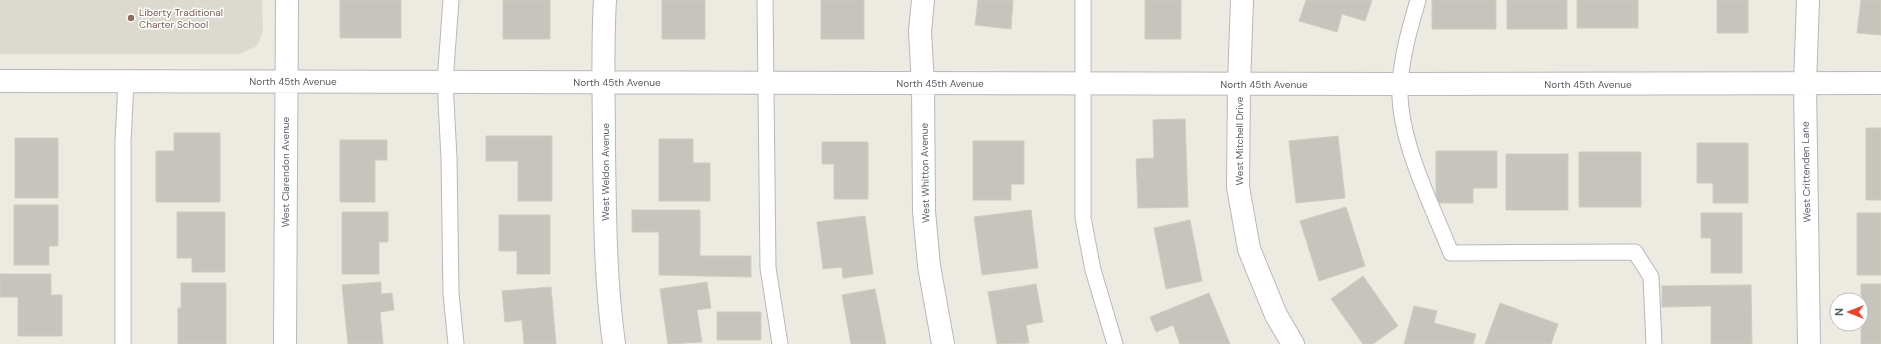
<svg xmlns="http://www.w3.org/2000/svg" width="1881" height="344" font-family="'DM Sans',sans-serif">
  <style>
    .education { fill: #dcd9cf }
    .building { fill: #c7c4be; stroke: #d0ccbf }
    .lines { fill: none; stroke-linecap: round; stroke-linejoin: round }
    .lane-casing { stroke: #b6b8bd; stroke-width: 17 }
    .street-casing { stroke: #b6b8bd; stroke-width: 24 }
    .lane { stroke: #fff; stroke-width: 15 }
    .street { stroke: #fff; stroke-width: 22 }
    .education-dot { fill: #8d6e63; stroke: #fff; stroke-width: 1.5 }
    .labels { text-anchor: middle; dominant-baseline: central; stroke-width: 3; stroke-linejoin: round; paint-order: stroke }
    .education-label { font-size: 10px; fill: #785e54; stroke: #fff; text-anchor: start }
    .street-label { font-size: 10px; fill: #595c61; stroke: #fff }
  </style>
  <rect width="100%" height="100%" fill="#eceae1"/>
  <path class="education" d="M 0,0 L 262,0 L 263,31 L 257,46 L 240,54 L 0,54 Z"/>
  <path class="building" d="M 340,0 L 401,0 L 401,38 L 340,38 Z
    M 503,0 L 550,0 L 550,39 L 503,39 Z
    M 662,0 L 705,0 L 705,39 L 662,39 Z
    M 821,0 L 864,0 L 864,39 L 821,39 Z
    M 978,0 L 1013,0 L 1011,29 L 975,25 Z
    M 1145,0 L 1181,0 L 1181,39 L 1145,39 Z
    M 1306,0 L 1372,0 L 1365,21 L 1342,14 L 1337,32 L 1299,21 Z
    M 1432,0 L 1496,0 L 1496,29 L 1432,29 Z
    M 1507,0 L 1567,0 L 1567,29 L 1507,29 Z
    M 1577,0 L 1638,0 L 1638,28 L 1577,28 Z
    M 1717,0 L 1748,0 L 1748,33 L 1717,33 Z
    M 1861,0 L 1881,0 L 1881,35 L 1857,33 Z
    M 1185,119 L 1188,207 L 1138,208 L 1136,159 L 1154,158 L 1153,120 Z
    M 1866,128 L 1881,128 L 1881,200 L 1866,200 Z
    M 174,133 L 220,133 L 220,202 L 156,202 L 156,151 L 174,151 Z
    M 486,136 L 552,136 L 552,201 L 518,201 L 518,161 L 486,161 Z
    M 1338,136 L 1345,198 L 1296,203 L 1289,141 Z
    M 15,138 L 58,138 L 58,198 L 15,198 Z
    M 659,139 L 693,139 L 693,163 L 710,163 L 710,201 L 659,201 Z
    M 340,140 L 387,140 L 387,160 L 375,160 L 375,202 L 340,202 Z
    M 973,141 L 1024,141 L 1024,184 L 1011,184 L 1011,200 L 973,200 Z
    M 822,142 L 868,142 L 868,199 L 834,199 L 834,164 L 822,164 Z
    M 1697,143 L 1748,143 L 1748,203 L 1713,203 L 1713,183 L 1697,183 Z
    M 1436,151 L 1497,151 L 1497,188 L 1473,188 L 1473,203 L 1436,203 Z
    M 1579,152 L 1641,152 L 1641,207 L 1579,207 Z
    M 1506,154 L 1568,154 L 1568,210 L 1506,210 Z
    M 14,205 L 58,205 L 58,246 L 49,246 L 49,265 L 14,265 Z
    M 1346,207 L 1365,266 L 1319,281 L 1300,221 Z
    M 632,210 L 700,210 L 700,256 L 751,256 L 751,277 L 659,275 L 659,232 L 632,232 Z
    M 1031,210 L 1038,268 L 982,275 L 974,217 Z
    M 177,212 L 225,212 L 225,272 L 192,272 L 192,258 L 177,258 Z
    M 342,212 L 388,212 L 388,242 L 379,242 L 379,274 L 342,274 Z
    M 1701,213 L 1742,213 L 1742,273 L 1711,273 L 1711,238 L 1701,238 Z
    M 1857,213 L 1881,213 L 1881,275 L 1857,275 Z
    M 499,215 L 550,215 L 550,274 L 517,274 L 517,251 L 499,251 Z
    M 865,216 L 873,274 L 843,278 L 842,267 L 823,269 L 817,222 Z
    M 1190,220 L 1202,281 L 1166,289 L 1154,228 Z
    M 0,274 L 51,274 L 51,295 L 62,295 L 62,336 L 18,336 L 18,297 L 0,297 Z
    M 1363,276 L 1398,326 L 1373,344 L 1363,344 L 1331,299 Z
    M 381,282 L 381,294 L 392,293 L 394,310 L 380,312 L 383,344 L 348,344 L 342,285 Z
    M 707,282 L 711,308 L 697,310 L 702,342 L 668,344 L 660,289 Z
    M 181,283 L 226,283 L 226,344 L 178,344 L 178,308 L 181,308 Z
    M 1036,284 L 1043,322 L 1026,325 L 1029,343 L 997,344 L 988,292 Z
    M 1861,284 L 1881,284 L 1881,344 L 1861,344 Z
    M 1751,285 L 1752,344 L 1711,344 L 1711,306 L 1662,307 L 1662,286 Z
    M 551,287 L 556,344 L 524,344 L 522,320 L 505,322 L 502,291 Z
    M 875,289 L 886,344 L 851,344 L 842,295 Z
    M 1209,293 L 1230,344 L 1180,344 L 1173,325 L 1156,332 L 1150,317 Z
    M 1500,303 L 1558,324 L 1551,344 L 1485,344 Z
    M 1414,306 L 1437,311 L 1434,323 L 1476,334 L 1473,344 L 1404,344 Z
    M 717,312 L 761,312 L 761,340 L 717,340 Z"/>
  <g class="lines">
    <defs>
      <path id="lane" d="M 451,0 L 445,82 L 449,158 L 451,293 L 456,344
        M 765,0 L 768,268 L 780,344
        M 1083,0 L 1083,218 L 1093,270 L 1115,344
        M 1418,0 C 1410,27 1402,55 1400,84 C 1397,138 1431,203 1451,253 L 1635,252 L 1651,277 L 1654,344
        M 123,344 L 123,142 L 126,81"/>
      <path id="street" d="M 605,0 C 602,49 604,100 604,149 C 605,215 605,279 614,344
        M 923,0 L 920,31 L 923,84 L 924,211 L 929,266 L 943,344
        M 1242,0 L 1239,84 L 1238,187 L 1249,249 L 1276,315 L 1293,344
        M 1808,0 L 1805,84 L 1809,344
        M 0,81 L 1400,84 L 1881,83
        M 285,344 L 287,0"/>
    </defs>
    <use href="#lane" class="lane-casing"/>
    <use href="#street" class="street-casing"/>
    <use href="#lane" class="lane"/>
    <use href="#street" class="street"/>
  </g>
  <circle class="education-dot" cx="131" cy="18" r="4"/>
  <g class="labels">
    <g class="education-label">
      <text x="139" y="12">Liberty Traditional<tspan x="139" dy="12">Charter School</tspan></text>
    </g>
    <g class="street-label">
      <text x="293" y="81">North 45th Avenue</text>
      <text x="617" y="82">North 45th Avenue</text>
      <text x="940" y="83">North 45th Avenue</text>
      <text x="1264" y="84">North 45th Avenue</text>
      <text x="1588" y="84">North 45th Avenue</text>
      <text transform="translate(1239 141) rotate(-90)">West Mitchell Drive</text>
      <text transform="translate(285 172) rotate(-90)">West Clarendon Avenue</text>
      <text transform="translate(605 172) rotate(-90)">West Weldon Avenue</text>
      <text transform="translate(1806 172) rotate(-91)">West Crittenden Lane</text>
      <text transform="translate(925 173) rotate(-91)">West Whitton Avenue</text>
    </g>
  </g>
  <g transform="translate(1849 312) rotate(270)"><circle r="19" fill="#ffffff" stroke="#bdbec0"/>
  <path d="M0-3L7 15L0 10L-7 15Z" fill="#e5462e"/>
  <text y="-6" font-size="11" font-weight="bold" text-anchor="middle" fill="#595c61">N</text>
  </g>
</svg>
